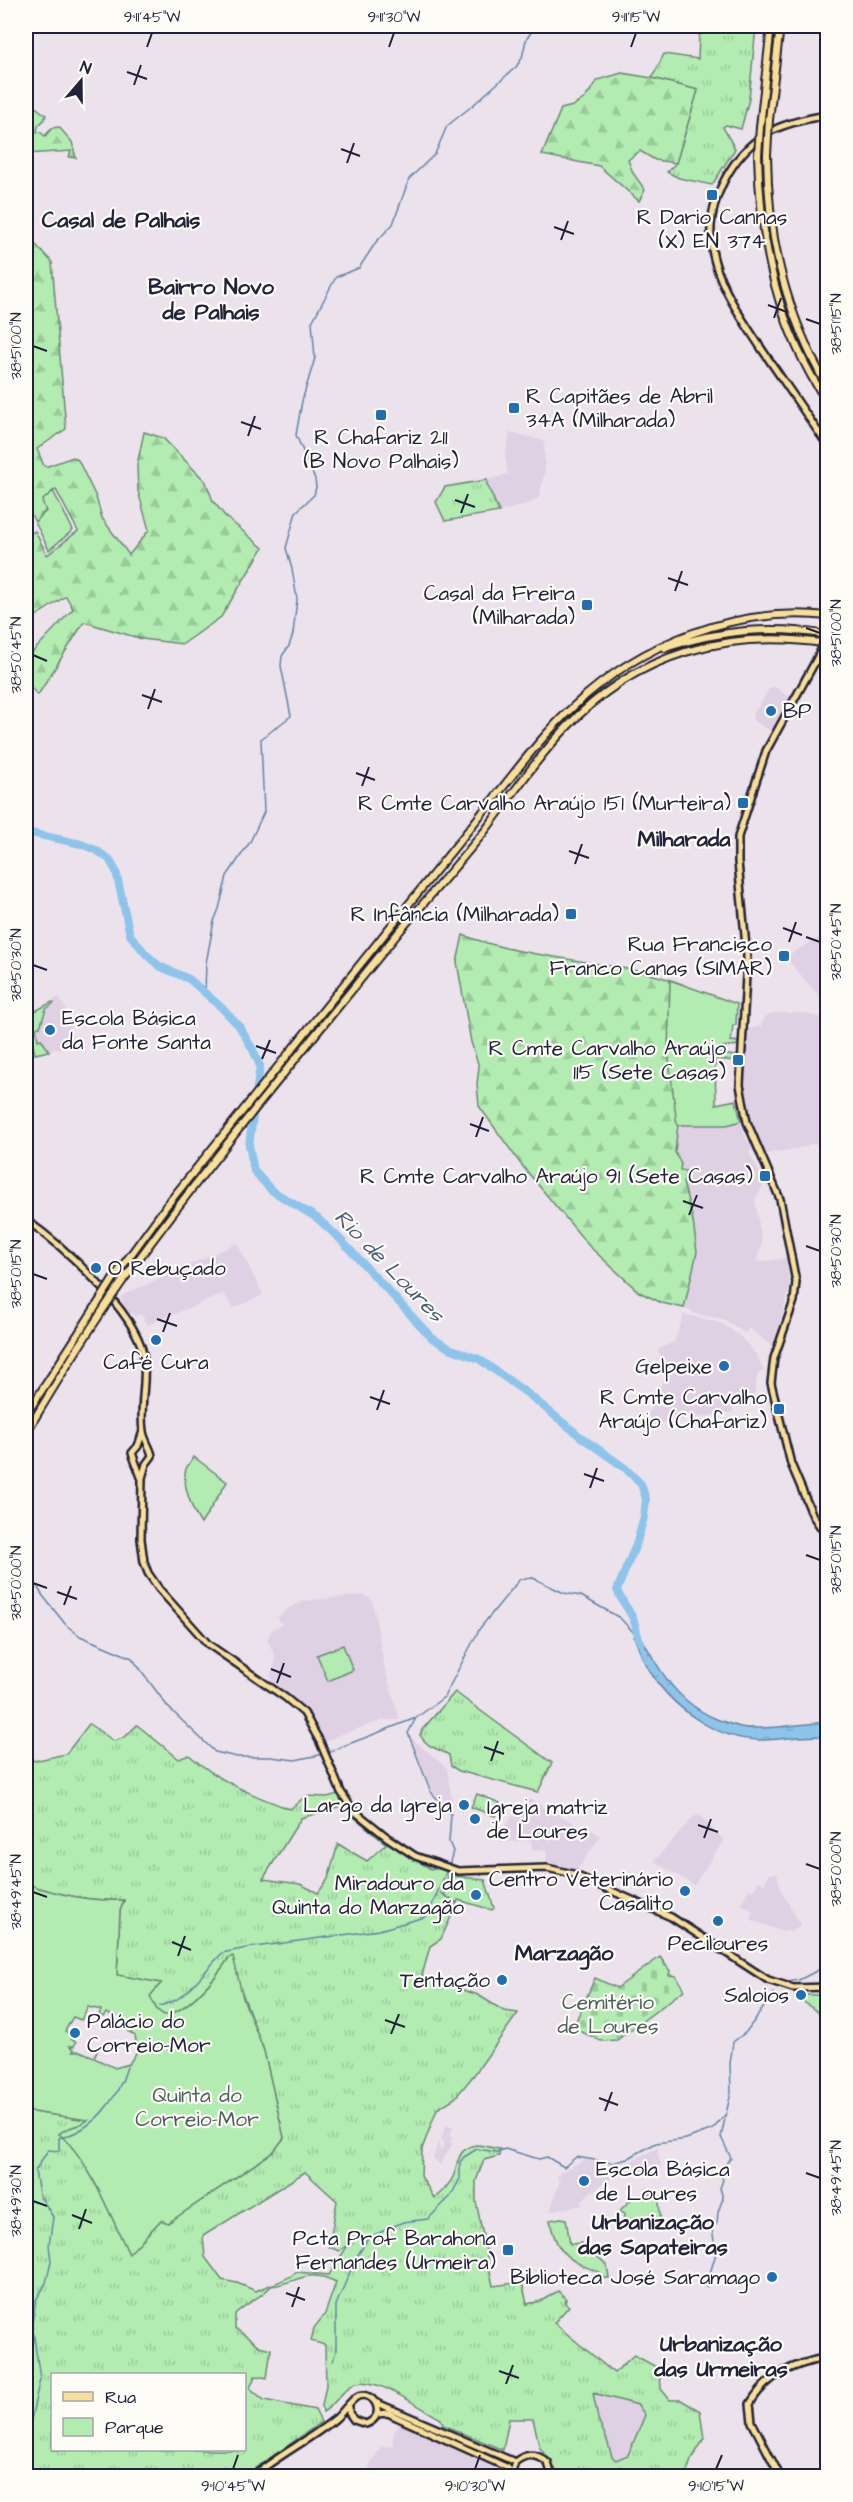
<svg xmlns="http://www.w3.org/2000/svg" width="853" height="2502" font-family="'Architects Daughter',sans-serif">
  <style>
    .built { fill: #e0d0e4 }
    .grass { fill: url(#grass-tufts); stroke: #6a8776; stroke-width: 1.5; fill-rule: evenodd }
    .forest { fill: url(#forest-firs); stroke: #6a8776; stroke-width: 1.5 }
    .cemetery { fill: url(#cemetery-stones); stroke: #6a8776; stroke-width: 1.5 }
    .green { fill: #b2ecb1; stroke: #6a8776; stroke-width: 1.5; fill-rule: evenodd }
    .water { fill: url(#water-ripples); stroke: #6283a5; stroke-width: 1.5 }
    .lines { fill: none; stroke-linecap: round; stroke-linejoin: round }
    .stream { stroke: #6283a5; stroke-width: 1.5 }
    .river { stroke: #8dc4eb; stroke-width: 8 }
    .major-casing { stroke: #22223b; stroke-width: 10 }
    .highway-casing { stroke: #22223b; stroke-width: 10 }
    .major { stroke: #f9df96; stroke-width: 5 }
    .highway { stroke: #f9df96; stroke-width: 6 }
    .major-bridge-casing { stroke: #22223b; stroke-width: 10; stroke-linecap: butt }
    .highway-bridge-casing { stroke: #22223b; stroke-width: 10; stroke-linecap: butt }
    .major-bridge { stroke: #f9df96; stroke-width: 5 }
    .highway-bridge { stroke: #f9df96; stroke-width: 6 }
    .ticks { fill: none; stroke: #22223b; stroke-width: 2 }
    .poi-dot { fill: #1f6fb2; stroke: #fdfcf7; stroke-width: 2 }
    .labels { text-anchor: middle; dominant-baseline: central; stroke-width: 4.5; stroke-linejoin: round; paint-order: stroke }
    .poi-label { font-size: 21px; fill: #22223b; stroke: #fdfcf7; text-anchor: end }
    .park-label { font-size: 21px; fill: #4d5f5e; stroke: #fdfcf7 }
    .neighbourhood-label { font-size: 22px; font-weight: bold; fill: #22223b; stroke: #fdfcf7 }
    .water-label { font-size: 22px; font-style: italic; fill: #475b79; stroke: #fdfcf7 }
    .neatline { fill: none; stroke: #22223b; stroke-width: 2 }
    .ticks-label { font-size: 15px; text-anchor: middle; fill: #22223b }
  </style>
  <defs>
    <pattern id="grass-tufts" width="24" height="20" patternUnits="userSpaceOnUse" patternTransform="scale(1.5)"><rect width="24" height="20" fill="#b2ecb1"/><path d="M3 7l-1-3M5 7V3M7 7l1-3M15 17l-1-3M17 17v-4M19 17l1-3" fill="none" stroke="#99ca99"/></pattern>
    <pattern id="forest-firs" width="22" height="20" patternUnits="userSpaceOnUse" patternTransform="scale(1.5)"><rect width="22" height="20" fill="#b2ecb1"/><path d="M5 1l3.5 6h-7zM16 11l3.5 6h-7z" fill="#99ca99"/></pattern>
    <pattern id="cemetery-stones" width="16" height="16" patternUnits="userSpaceOnUse" patternTransform="scale(1.5)"><rect width="16" height="16" fill="#b2ecb1"/><path d="M2 7V4a2 2 0 0 1 4 0v3zM10 15v-3a2 2 0 0 1 4 0v3z" fill="#99ca99"/></pattern>
    <pattern id="water-ripples" width="26" height="14" patternUnits="userSpaceOnUse" patternTransform="scale(1.5)"><rect width="26" height="14" fill="#8dc4eb"/><path d="M2 4q2-2 4 0t4 0M15 11q2-2 4 0t4 0" fill="none" stroke="#79a8ca"/></pattern>
  </defs>
  <rect width="100%" height="100%" fill="#ece2ec"/>
  <filter id="ink" filterUnits="userSpaceOnUse"><feTurbulence type="fractalNoise" baseFrequency=".0167" numOctaves="2"/><feDisplacementMap in="SourceGraphic" scale="12" xChannelSelector="R" yChannelSelector="G"/><feConvolveMatrix kernelMatrix="1 2 1 2 8 2 1 2 1" color-interpolation-filters="sRGB"/></filter>
  <g filter="url(#ink)">
    <path class="built" d="M 510,432 L 544,441 L 545,470 L 539,498 L 530,503 L 499,512 L 487,484 L 487,480 L 508,474 L 505,456 Z
      M 774,686 L 790,698 L 770,731 L 753,720 L 752,716 L 770,688 Z
      M 827,933 L 827,1005 L 785,957 Z
      M 59,997 L 67,1011 L 74,1044 L 35,1054 L 26,1016 Z
      M 772,1013 L 803,1013 L 827,1019 L 827,1137 L 821,1137 L 821,1145 L 809,1144 L 806,1147 L 766,1154 L 751,1125 L 744,1099 L 748,1029 L 761,1026 L 765,1017 Z
      M 741,1121 L 746,1139 L 754,1149 L 749,1152 L 765,1183 L 755,1199 L 762,1243 L 756,1262 L 786,1258 L 790,1287 L 773,1347 L 749,1328 L 745,1333 L 723,1319 L 696,1314 L 684,1308 L 697,1252 L 693,1221 L 683,1182 L 686,1172 L 680,1170 L 675,1152 L 677,1125 L 727,1125 Z
      M 237,1243 L 263,1295 L 234,1308 L 224,1294 L 147,1325 L 141,1314 L 135,1317 L 133,1313 L 128,1316 L 121,1304 L 123,1302 L 120,1297 L 123,1295 Z
      M 684,1314 L 721,1323 L 740,1336 L 757,1356 L 764,1371 L 758,1373 L 754,1397 L 732,1404 L 733,1412 L 643,1426 L 669,1367 L 657,1350 L 674,1342 Z
      M 364,1595 L 370,1598 L 373,1603 L 384,1666 L 400,1720 L 384,1720 L 339,1735 L 322,1744 L 315,1720 L 293,1697 L 274,1684 L 270,1676 L 275,1663 L 274,1653 L 267,1640 L 272,1630 L 282,1624 L 277,1618 L 289,1608 L 304,1601 Z
      M 411,1738 L 447,1768 L 453,1807 L 449,1810 L 432,1790 Z
      M 529,1799 L 569,1820 L 580,1827 L 579,1831 L 582,1827 L 587,1830 L 589,1828 L 601,1836 L 577,1870 L 547,1863 L 546,1850 L 532,1851 L 531,1841 L 499,1842 L 504,1827 L 524,1802 Z
      M 698,1814 L 724,1840 L 694,1885 L 654,1861 L 694,1816 L 696,1817 Z
      M 777,1873 L 781,1891 L 801,1924 L 790,1933 L 787,1929 L 782,1932 L 750,1919 L 753,1911 L 741,1904 L 749,1889 L 753,1891 L 759,1881 L 764,1884 L 769,1874 Z
      M 446,2125 L 454,2127 L 449,2136 L 452,2137 L 450,2142 L 453,2143 L 440,2165 L 433,2158 L 438,2142 L 441,2151 L 444,2143 L 441,2139 Z
      M 657,2148 L 661,2166 L 653,2167 L 652,2170 L 611,2177 L 611,2180 L 604,2182 L 595,2191 L 592,2190 L 581,2202 L 583,2205 L 550,2211 L 560,2180 L 557,2178 L 559,2173 L 585,2160 L 613,2165 L 628,2163 Z
      M 593,2393 L 638,2405 L 645,2415 L 628,2455 L 615,2460 L 612,2457 L 607,2440 L 598,2419 Z
      M 399,2423 L 500,2471 L 506,2476 L 364,2476 L 381,2446 L 392,2447 L 394,2431 Z"/>
    <path class="grass" d="M 710,26 L 756,26 L 749,99 L 741,129 L 726,125 L 723,127 L 735,149 L 712,185 L 679,178 L 667,172 L 676,163 L 698,90 L 652,78 L 664,54 L 698,59 L 699,36 Z
      M 487,480 L 487,484 L 499,512 L 445,521 L 436,502 L 445,487 Z
      M 52,1002 L 54,1003 L 46,1009 L 40,1027 L 36,1028 L 38,1040 L 41,1039 L 49,1051 L 35,1054 L 26,1016 Z
      M 455,1692 L 552,1763 L 538,1792 L 459,1771 L 451,1766 L 449,1755 C 437,1748 427,1748 420,1735 L 422,1730 Z
      M 89,1724 L 114,1741 L 125,1737 L 137,1725 L 179,1759 L 189,1755 C 218,1781 254,1796 290,1809 L 306,1796 L 327,1797 L 338,1794 C 363,1825 396,1849 431,1869 L 437,1867 L 450,1872 L 441,1893 L 457,1903 L 441,1939 L 430,1946 L 422,1976 L 478,1995 L 504,2011 L 518,2013 L 474,2075 L 455,2098 L 437,2109 L 422,2149 L 421,2176 L 434,2198 C 441,2193 449,2185 453,2177 C 459,2164 456,2148 476,2145 C 484,2145 492,2148 500,2149 L 499,2156 L 484,2160 L 476,2181 L 476,2201 L 493,2286 L 522,2282 L 527,2304 L 541,2301 L 558,2291 L 566,2299 L 565,2303 L 569,2306 L 554,2323 L 614,2373 L 634,2355 L 660,2369 L 661,2389 L 670,2400 L 681,2400 L 700,2411 L 704,2439 L 691,2460 L 686,2475 L 681,2476 L 566,2476 L 558,2473 L 540,2448 L 533,2419 L 509,2419 L 503,2450 L 443,2425 L 441,2419 C 423,2410 374,2374 354,2384 C 342,2390 335,2405 323,2412 L 322,2406 L 326,2385 L 325,2345 L 311,2341 L 314,2328 L 325,2314 L 336,2282 C 306,2267 299,2283 271,2286 C 262,2297 246,2303 235,2314 L 235,2328 L 259,2346 L 271,2349 L 267,2378 L 255,2376 L 250,2388 L 264,2400 L 315,2410 L 321,2422 L 245,2476 L 26,2476 L 26,2111 L 89,2120 C 80,2126 66,2127 59,2134 C 89,2158 111,2218 129,2253 L 161,2220 L 168,2223 L 273,2152 L 284,2138 L 264,2051 L 229,1958 C 217,1976 186,2014 164,2015 L 157,2010 L 150,1996 L 161,1983 L 117,1975 L 120,1911 L 124,1900 C 90,1902 58,1894 26,1884 L 26,1752 L 34,1761 L 66,1754 ZM 341,1806 L 386,1844 L 367,1861 L 338,1844 L 328,1879 L 318,1893 L 300,1884 L 263,1879 L 301,1818 ZM 305,2172 L 337,2201 L 329,2247 L 339,2251 L 348,2245 L 329,2275 L 297,2272 C 284,2282 270,2284 256,2291 L 237,2283 L 222,2280 L 205,2257 L 203,2236 ZM 52,2374 L 244,2374 L 244,2450 L 52,2450 ZM 593,2393 L 638,2405 L 645,2415 L 628,2455 L 616,2460 L 612,2457 L 607,2440 L 598,2419 Z
      M 477,1794 L 500,1803 L 495,1816 L 471,1807 Z"/>
    <path class="forest" d="M 622,73 L 652,78 L 698,90 L 676,163 L 655,160 L 640,151 L 628,160 L 633,173 L 645,190 L 639,201 L 599,166 L 542,155 L 561,109 L 573,106 L 585,98 L 598,80 Z
      M 30,103 L 46,115 L 44,120 L 38,126 L 37,133 L 40,132 L 45,136 L 52,128 L 59,127 L 72,142 L 76,158 L 69,157 L 71,151 L 26,154 L 26,104 Z
      M 35,244 L 52,262 L 66,429 L 37,449 L 44,466 L 48,466 L 73,457 L 78,460 L 96,497 L 102,518 L 129,555 L 149,530 L 138,491 L 137,465 L 144,432 L 163,438 L 206,482 L 213,501 L 225,516 L 263,548 L 221,617 L 183,644 L 142,639 L 84,622 L 38,695 C 27,686 26,673 26,659 L 73,609 L 66,596 L 33,618 L 26,604 L 26,536 L 35,531 L 47,555 L 78,531 L 56,490 L 53,491 L 46,510 L 35,522 C 28,509 21,495 29,481 L 26,477 L 26,245 Z
      M 463,935 C 533,962 612,958 682,984 L 687,1041 L 675,1152 L 681,1164 L 680,1170 L 686,1171 L 683,1182 L 693,1221 L 697,1252 L 684,1308 L 662,1303 L 639,1292 L 589,1246 L 520,1163 L 479,1106 L 477,1084 L 479,1067 L 471,1042 L 457,962 Z"/>
    <path class="cemetery" d="M 660,1957 L 670,1971 L 669,1975 L 676,1976 L 684,1990 L 617,2040 L 601,2041 L 573,2028 L 595,1978 L 617,1988 Z"/>
    <path class="green" d="M 53,491 L 73,530 L 49,550 L 35,522 L 46,511 L 42,501 Z
      M 670,980 L 737,1004 L 736,1025 L 733,1025 L 731,1041 L 739,1042 L 739,1045 L 722,1047 L 721,1054 L 736,1056 L 736,1061 L 715,1059 L 716,1104 L 736,1100 L 741,1121 L 727,1125 L 677,1125 L 668,1051 Z
      M 194,1457 L 227,1482 L 201,1524 C 193,1512 181,1483 186,1469 C 187,1465 192,1460 194,1457 Z
      M 343,1645 L 353,1670 L 328,1681 L 317,1655 Z
      M 455,1876 L 485,1880 L 494,1908 L 492,1910 L 458,1900 L 457,1903 L 444,1895 L 452,1877 Z
      M 26,1884 C 58,1894 90,1902 124,1900 L 120,1911 L 117,1975 L 161,1983 L 150,1996 L 157,2010 L 164,2015 C 186,2014 217,1976 229,1958 L 233,1956 L 243,1998 L 264,2051 L 284,2138 L 273,2152 L 168,2223 L 161,2220 L 129,2254 C 111,2218 89,2158 59,2134 C 66,2127 80,2127 88,2120 L 26,2111 ZM 88,2007 L 101,2010 L 99,2015 L 104,2017 L 107,2013 L 114,2017 L 113,2021 L 135,2036 L 138,2050 L 129,2064 L 115,2068 L 94,2058 L 99,2048 L 94,2057 L 80,2051 L 73,2051 L 74,2049 L 70,2046 L 74,2046 L 76,2042 L 71,2039 L 73,2035 L 65,2031 L 73,2017 L 81,2020 Z
      M 803,1995 L 827,1995 L 827,2019 L 804,2002 L 800,1996 Z
      M 656,2194 L 658,2194 L 661,2221 L 637,2223 L 633,2228 L 624,2227 L 625,2213 L 621,2213 L 621,2209 L 635,2196 Z
      M 561,2218 L 566,2219 L 570,2244 L 582,2243 L 607,2265 L 609,2278 L 603,2278 L 601,2273 C 570,2261 556,2255 550,2220 Z"/>
    <path class="water" d="M 640,1634 C 659,1671 678,1704 719,1720 C 729,1723 738,1728 749,1728 C 775,1729 802,1724 827,1722 L 827,1737 C 806,1734 784,1740 763,1740 C 715,1741 670,1706 647,1667 C 641,1657 638,1646 634,1637 Z"/>
    <g class="lines">
      <path class="stream" d="M 205,993 L 206,963 L 214,921 L 219,909 L 227,876 L 250,842 L 264,812 L 261,739 L 291,716 L 281,666 L 282,656 L 289,646 L 293,634 L 297,599 L 292,569 L 286,548 L 296,512 L 314,495 L 316,487 L 315,479 L 296,435 L 302,401 L 315,358 L 312,322 L 336,277 L 359,268 L 376,242 L 393,224 L 409,179 L 435,154 L 447,126 L 472,106 L 516,67 L 522,58 L 526,40 L 535,26
        M 26,1562 L 31,1577 L 43,1596 L 66,1625 L 80,1636 L 132,1658 L 168,1707 L 215,1752 L 237,1757 L 271,1757 L 295,1760 L 324,1754
        M 416,1718 L 408,1733 L 431,1792 L 451,1814 L 449,1842 L 453,1851 L 449,1866
        M 328,1752 L 416,1718 L 444,1697 L 480,1628 L 520,1579 L 533,1578 L 564,1593 L 581,1596 L 620,1618 L 635,1634
        M 788,1982 L 799,1980 L 828,1965
        M 160,2006 L 176,2000 L 188,1991 L 222,1953 L 247,1948 L 379,1930 L 425,1917 L 430,1910 L 447,1870
        M 26,2069 L 31,2073
        M 706,2287 L 716,2253 L 712,2228 L 717,2223 L 718,2212 L 723,2198 L 720,2188 L 723,2180 L 719,2172 L 731,2158 L 721,2137 L 726,2114
        M 333,2361 L 336,2351 L 336,2305 L 355,2260 L 368,2238 L 403,2222 L 428,2219 L 450,2197 L 460,2179 L 460,2162 L 464,2157 L 477,2149 L 496,2152 L 505,2149 L 539,2159 L 547,2157 L 564,2167 L 576,2157 L 613,2163 L 627,2159 L 656,2143 L 686,2139 L 713,2129 L 726,2114 L 731,2092 L 730,2064 L 733,2042 L 746,2032 L 774,1993
        M 26,2442 L 40,2379 L 32,2323 L 36,2300 L 46,2283 L 51,2261 L 49,2245 L 53,2217 L 39,2194 L 35,2171 L 48,2150 L 59,2151 L 59,2138 C 93,2131 118,2099 127,2067"/>
      <path class="river" d="M 26,832 L 81,844 L 96,850 L 109,859 L 116,871 L 130,935 L 146,954 L 159,966 L 189,979 L 221,1007 L 239,1026 L 253,1050 L 260,1066 L 249,1145 L 254,1171 L 271,1190 L 317,1218 L 340,1239 L 432,1338 L 449,1348 L 479,1359 L 528,1394 L 581,1437 L 625,1468 L 641,1484 L 646,1499 L 644,1517 L 637,1542 L 617,1590 C 621,1601 630,1610 634,1621 C 637,1629 637,1636 641,1644"/>
      <defs>
        <path id="major" d="M 828,115 C 784,122 753,132 729,172 C 687,242 725,293 763,351 C 785,383 806,414 828,446
          M 815,662 L 766,751 L 738,837 L 738,862 L 747,957 L 740,1085 L 747,1122 L 780,1199 L 796,1282 L 794,1301 L 774,1358 L 771,1383 L 791,1464 L 813,1516 L 828,1538
          M 26,1220 C 61,1244 134,1310 143,1353 C 148,1378 139,1405 143,1431 C 144,1440 151,1448 152,1456 L 146,1464 L 142,1478 L 141,1539 L 144,1562 L 148,1573 L 159,1589 L 208,1644 L 286,1698 L 304,1713 L 320,1742 L 341,1792 L 353,1810 L 388,1838 L 415,1856 L 458,1871 L 547,1868 L 573,1874 L 671,1917 L 768,1980 L 793,1988 L 828,1987
          M 141,1477 L 132,1453 L 138,1446 L 143,1431
          M 349,2406 L 349,2413 L 354,2420 L 366,2424 C 377,2420 380,2411 375,2402
          M 377,2414 L 388,2413 L 394,2416 L 506,2467 L 511,2473
          M 253,2476 C 279,2455 309,2440 335,2419 C 342,2414 351,2399 358,2396 C 365,2394 371,2397 375,2402 L 515,2462
          M 511,2476 L 515,2462 C 526,2453 537,2453 548,2463 L 552,2476
          M 780,2476 L 752,2422 L 750,2404 C 767,2374 795,2364 828,2357"/>
        <path id="highway" d="M 769,120 L 780,26
          M 760,127 L 771,26
          M 758,155 C 760,244 777,327 828,403
          M 767,155 C 768,241 785,312 828,388
          M 665,648 C 720,630 771,625 828,635
          M 391,926 C 421,889 452,851 482,813 C 512,777 539,738 574,706 C 641,643 735,606 828,616
          M 398,933 C 427,899 456,866 484,832 C 511,797 535,760 566,728 C 636,653 728,628 828,644"/>
      </defs>
      <use href="#major" class="major-casing"/>
      <use href="#highway" class="highway-casing"/>
      <use href="#major" class="major"/>
      <use href="#highway" class="highway"/>
      <defs>
        <path id="major-bridge" d="M 815,662 L 828,635"/>
        <path id="highway-bridge" d="M 758,155 L 760,127
          M 767,155 L 769,120
          M 26,1415 L 116,1275 L 167,1205 L 391,926
          M 26,1433 C 57,1381 89,1329 124,1279 C 210,1160 306,1047 398,933"/>
      </defs>
      <use href="#major-bridge" class="major-bridge-casing"/>
      <use href="#highway-bridge" class="highway-bridge-casing"/>
      <use href="#major-bridge" class="major-bridge"/>
      <use href="#highway-bridge" class="highway-bridge"/>
    </g>
  </g>
  <path class="ticks" d="M 147,47 L 152,33M 389,47 L 394,33M 631,47 L 636,33M 127,72 L 147,79M 134,85 L 141,65M 341,149 L 360,156M 347,163 L 354,143M 554,227 L 574,234M 561,240 L 568,221M 768,305 L 787,312M 774,318 L 781,298M 806,319 L 820,324M 33,346 L 47,351M 241,422 L 261,429M 248,436 L 255,416M 455,500 L 475,507M 461,513 L 468,494M 668,578 L 688,585M 675,591 L 682,571M 806,628 L 820,633M 33,655 L 47,661M 142,695 L 162,702M 148,709 L 155,689M 356,773 L 375,780M 362,786 L 369,767M 569,851 L 589,858M 575,864 L 582,844M 783,928 L 802,935M 806,937 L 820,942M 789,942 L 796,922M 33,965 L 47,970M 256,1046 L 276,1053M 262,1059 L 270,1040M 470,1124 L 489,1131M 476,1137 L 483,1117M 683,1201 L 703,1208M 689,1215 L 697,1195M 806,1246 L 820,1251M 33,1274 L 47,1279M 157,1319 L 177,1326M 163,1332 L 170,1313M 370,1397 L 390,1404M 377,1410 L 384,1390M 584,1474 L 604,1481M 590,1488 L 597,1468M 806,1555 L 820,1560M 33,1583 L 47,1588M 57,1592 L 77,1599M 64,1605 L 71,1586M 271,1669 L 291,1677M 277,1683 L 284,1663M 484,1747 L 504,1754M 491,1761 L 498,1741M 698,1825 L 718,1832M 704,1838 L 711,1819M 806,1864 L 820,1869M 33,1892 L 47,1897M 172,1942 L 191,1950M 178,1956 L 185,1936M 385,2020 L 405,2027M 391,2034 L 399,2014M 599,2098 L 618,2105M 605,2111 L 612,2092M 806,2173 L 820,2178M 33,2201 L 47,2206M 72,2215 L 92,2223M 79,2229 L 86,2209M 286,2293 L 305,2300M 292,2307 L 299,2287M 499,2371 L 519,2378M 506,2384 L 513,2365M 233,2469 L 238,2455M 475,2469 L 480,2455M 716,2469 L 722,2455"/>
  <g class="poi-dot">
    <rect x="706" y="189" width="12" height="12" rx="3"/>
    <rect x="508" y="402" width="12" height="12" rx="3"/>
    <rect x="375" y="409" width="12" height="12" rx="3"/>
    <rect x="581" y="599" width="12" height="12" rx="3"/>
    <circle cx="771" cy="711" r="6"/>
    <rect x="737" y="797" width="12" height="12" rx="3"/>
    <rect x="565" y="908" width="12" height="12" rx="3"/>
    <rect x="778" y="950" width="12" height="12" rx="3"/>
    <circle cx="50" cy="1030" r="6"/>
    <rect x="732" y="1054" width="12" height="12" rx="3"/>
    <rect x="759" y="1170" width="12" height="12" rx="3"/>
    <circle cx="96" cy="1268" r="6"/>
    <circle cx="156" cy="1340" r="6"/>
    <circle cx="724" cy="1366" r="6"/>
    <rect x="773" y="1403" width="12" height="12" rx="3"/>
    <circle cx="464" cy="1805" r="6"/>
    <circle cx="475" cy="1819" r="6"/>
    <circle cx="685" cy="1891" r="6"/>
    <circle cx="476" cy="1895" r="6"/>
    <circle cx="718" cy="1921" r="6"/>
    <circle cx="502" cy="1980" r="6"/>
    <circle cx="801" cy="1995" r="6"/>
    <circle cx="75" cy="2033" r="6"/>
    <circle cx="584" cy="2181" r="6"/>
    <rect x="502" y="2244" width="12" height="12" rx="3"/>
    <circle cx="772" cy="2277" r="6"/>
  </g>
  <g class="labels">
    <g class="poi-label">
      <text x="712" y="217" text-anchor="middle">R Dario Cannas<tspan x="712" dy="24">(X) EN 374</tspan></text>
      <text x="526" y="396" text-anchor="start">R Capitães de Abril<tspan x="526" dy="24">34A (Milharada)</tspan></text>
      <text x="381" y="437" text-anchor="middle">R Chafariz 211<tspan x="381" dy="24">(B Novo Palhais)</tspan></text>
      <text x="575" y="593">Casal da Freira<tspan x="575" dy="24">(Milharada)</tspan></text>
      <text x="783" y="711" text-anchor="start">BP</text>
      <text x="731" y="803">R Cmte Carvalho Araújo 151 (Murteira)</text>
      <text x="559" y="914">R Infância (Milharada)</text>
      <text x="772" y="944">Rua Francisco<tspan x="772" dy="24">Franco Canas (SIMAR)</tspan></text>
      <text x="62" y="1018" text-anchor="start">Escola Básica<tspan x="62" dy="24">da Fonte Santa</tspan></text>
      <text x="726" y="1048">R Cmte Carvalho Araújo<tspan x="726" dy="24">115 (Sete Casas)</tspan></text>
      <text x="753" y="1176">R Cmte Carvalho Araújo 91 (Sete Casas)</text>
      <text x="108" y="1268" text-anchor="start">O Rebuçado</text>
      <text x="156" y="1362" text-anchor="middle">Café Cura</text>
      <text x="712" y="1366">Gelpeixe</text>
      <text x="767" y="1397">R Cmte Carvalho<tspan x="767" dy="24">Araújo (Chafariz)</tspan></text>
      <text x="452" y="1805">Largo da Igreja</text>
      <text x="487" y="1807" text-anchor="start">Igreja matriz<tspan x="487" dy="24">de Loures</tspan></text>
      <text x="673" y="1879">Centro Veterinário<tspan x="673" dy="24">Casalito</tspan></text>
      <text x="464" y="1883">Miradouro da<tspan x="464" dy="24">Quinta do Marzagão</tspan></text>
      <text x="718" y="1943" text-anchor="middle">Peciloures</text>
      <text x="490" y="1980">Tentação</text>
      <text x="789" y="1995">Saloios</text>
      <text x="87" y="2021" text-anchor="start">Palácio do<tspan x="87" dy="24">Correio-Mor</tspan></text>
      <text x="596" y="2169" text-anchor="start">Escola Básica<tspan x="596" dy="24">de Loures</tspan></text>
      <text x="496" y="2238">Pcta Prof Barahona<tspan x="496" dy="24">Fernandes (Urmeira)</tspan></text>
      <text x="760" y="2277">Biblioteca José Saramago</text>
    </g>
    <g class="park-label">
      <text x="608" y="2002">Cemitério<tspan x="608" dy="24">de Loures</tspan></text>
      <text x="197" y="2095">Quinta do<tspan x="197" dy="24">Correio-Mor</tspan></text>
    </g>
    <g class="neighbourhood-label">
      <text x="121" y="220">Casal de Palhais</text>
      <text x="211" y="287">Bairro Novo<tspan x="211" dy="25">de Palhais</tspan></text>
      <text x="684" y="839">Milharada</text>
      <text x="564" y="1953">Marzagão</text>
      <text x="653" y="2222">Urbanização<tspan x="653" dy="25">das Sapateiras</tspan></text>
      <text x="721" y="2344">Urbanização<tspan x="721" dy="25">das Urmeiras</tspan></text>
    </g>
    <g class="water-label">
      <text transform="translate(389 1266) rotate(46)">Rio de Loures</text>
    </g>
  </g>
  <rect width="853" height="2502" fill="none" stroke="#fdfcf7" stroke-width="66"/>
  <rect x="51" y="2373" width="195" height="78" fill="#fdfcf7" stroke="#a5a5ac" stroke-width="1.5"/>
  <rect x="63" y="2392" width="30" height="9" fill="#f9df96" stroke="#a5a5ac" stroke-width="1.5"/>
  <text x="105" y="2403" font-size="18" fill="#22223b">Rua</text>
  <rect x="63" y="2418" width="30" height="18" fill="#b2ecb1" stroke="#a5a5ac" stroke-width="1.5"/>
  <text x="105" y="2433" font-size="18" fill="#22223b">Parque</text>
  <g transform="translate(81 81) rotate(20)" stroke="#fdfcf7" stroke-width="4.5" paint-order="stroke">
  <path d="M0-4.5L10 22L0 15L-10 22Z" fill="#22223b"/>
  <text y="-9" font-size="16" font-weight="bold" text-anchor="middle" fill="#22223b">N</text>
  </g>
  <rect x="33" y="33" width="787" height="2436" class="neatline"/>
  <g class="ticks-label">
    <text x="152" y="22">9°11'45"W</text>
    <text x="394" y="22">9°11'30"W</text>
    <text x="636" y="22">9°11'15"W</text>
    <text transform="translate(836 324) rotate(-90)" y="5">38°51'15"N</text>
    <text transform="translate(16 346) rotate(-90)" y="5">38°51'00"N</text>
    <text transform="translate(836 633) rotate(-90)" y="5">38°51'00"N</text>
    <text transform="translate(16 655) rotate(-90)" y="5">38°50'45"N</text>
    <text transform="translate(836 942) rotate(-90)" y="5">38°50'45"N</text>
    <text transform="translate(16 965) rotate(-90)" y="5">38°50'30"N</text>
    <text transform="translate(836 1251) rotate(-90)" y="5">38°50'30"N</text>
    <text transform="translate(16 1274) rotate(-90)" y="5">38°50'15"N</text>
    <text transform="translate(836 1560) rotate(-90)" y="5">38°50'15"N</text>
    <text transform="translate(16 1583) rotate(-90)" y="5">38°50'00"N</text>
    <text transform="translate(836 1869) rotate(-90)" y="5">38°50'00"N</text>
    <text transform="translate(16 1892) rotate(-90)" y="5">38°49'45"N</text>
    <text transform="translate(836 2178) rotate(-90)" y="5">38°49'45"N</text>
    <text transform="translate(16 2201) rotate(-90)" y="5">38°49'30"N</text>
    <text x="233" y="2491">9°10'45"W</text>
    <text x="475" y="2491">9°10'30"W</text>
    <text x="716" y="2491">9°10'15"W</text>
  </g>
</svg>
